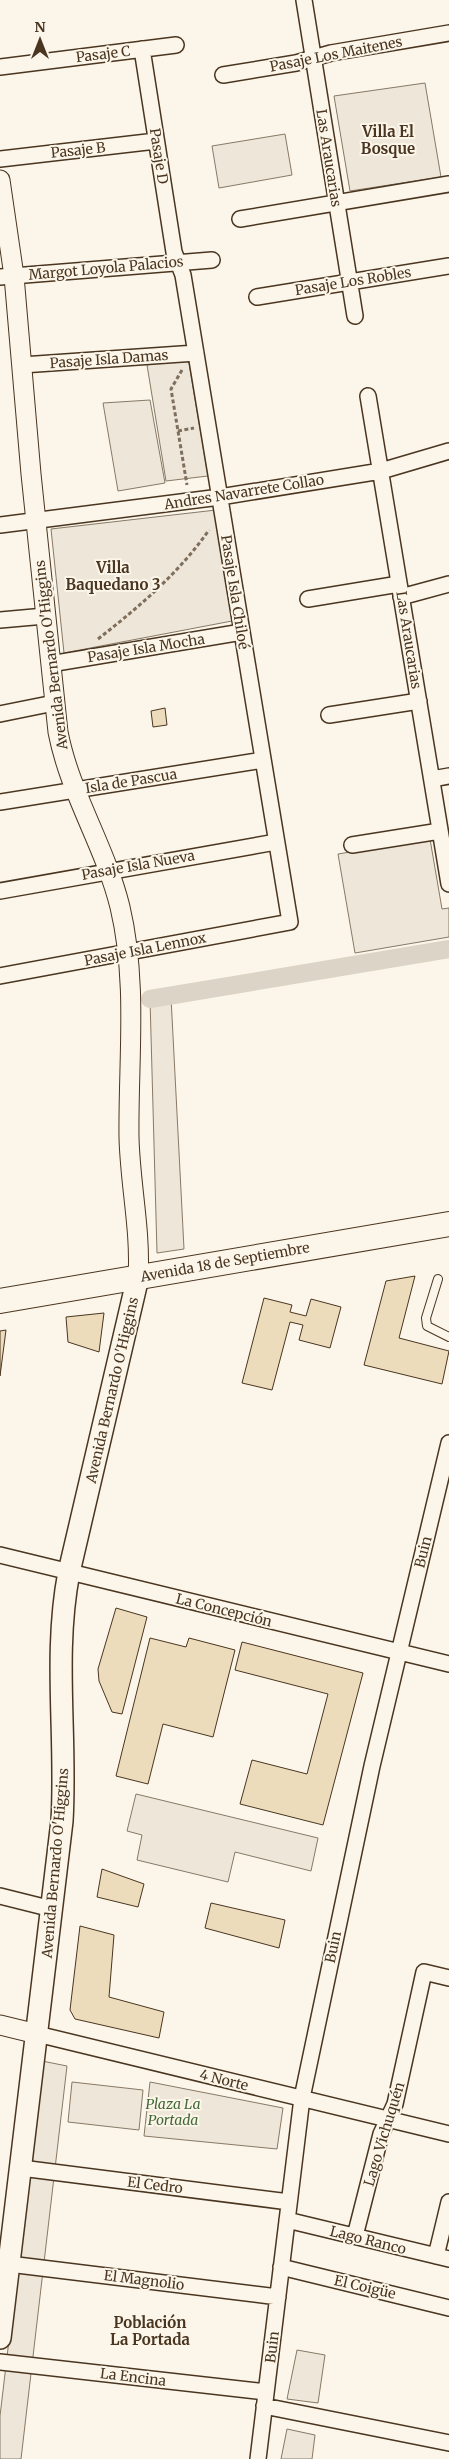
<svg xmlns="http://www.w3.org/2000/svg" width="449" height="2459" font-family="Merriweather,serif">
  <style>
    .green { fill: #ede6d9; stroke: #887966 }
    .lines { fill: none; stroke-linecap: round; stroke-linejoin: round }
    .canal { stroke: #dcd4c6; stroke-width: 18 }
    .building { fill: #ecdcbc; stroke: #4a3520 }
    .service-casing { stroke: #4a3520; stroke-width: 10 }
    .minor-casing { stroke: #4a3520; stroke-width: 18 }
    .tertiary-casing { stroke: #4a3520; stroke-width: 21 }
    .secondary-casing { stroke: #4a3520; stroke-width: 24 }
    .primary-casing { stroke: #4a3520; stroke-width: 26 }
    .path { stroke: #7f6f5c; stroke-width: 3; stroke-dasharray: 4 2.5; stroke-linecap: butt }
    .service { stroke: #fbf6e9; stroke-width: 8 }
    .minor { stroke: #fbf6e9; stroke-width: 15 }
    .tertiary { stroke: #fbf6e9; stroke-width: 19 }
    .secondary { stroke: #fbf6e9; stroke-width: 21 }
    .primary { stroke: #fbf6e9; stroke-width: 24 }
    .labels { text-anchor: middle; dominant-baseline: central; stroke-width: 4; stroke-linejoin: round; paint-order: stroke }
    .street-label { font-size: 14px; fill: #4a3520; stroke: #fbf6e9 }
    .park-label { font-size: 14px; font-style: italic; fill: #436837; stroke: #fbf6e9 }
    .neighbourhood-label { font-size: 15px; font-weight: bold; fill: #4a3520; stroke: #fbf6e9 }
  </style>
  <rect width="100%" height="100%" fill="#fbf6e9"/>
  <path class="green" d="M 425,83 L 441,177 L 350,191 L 334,96 Z
    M 285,134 L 292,175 L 219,188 L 212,146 Z
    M 188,357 L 208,476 L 166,481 L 147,365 Z
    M 150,400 L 165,483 L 118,491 L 103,403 Z
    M 216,510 L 232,621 L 64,653 L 51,529 Z
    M 430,839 L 442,909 L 449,908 L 449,937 L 355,953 L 338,854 Z
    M 171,997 L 184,1249 L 157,1253 L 150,999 Z
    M 136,1794 L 318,1838 L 311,1871 L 235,1852 L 228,1882 L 137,1860 L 142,1835 L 127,1831 Z
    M 42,2061 L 67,2066 L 21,2459 L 0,2459 L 0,2416 Z
    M 72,2082 L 143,2090 L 139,2130 L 68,2122 Z
    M 150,2082 L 283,2108 L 277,2149 L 144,2136 Z
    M 297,2350 L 325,2355 L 318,2403 L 287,2399 Z
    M 287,2429 L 315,2435 L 312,2459 L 281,2459 Z"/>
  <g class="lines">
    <path class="canal" d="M 150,999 L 449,949"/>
  </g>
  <path class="building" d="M 165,708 L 167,725 L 153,727 L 151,711 Z
    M 415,1276 L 399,1338 L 449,1351 L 442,1384 L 364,1365 L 386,1281 Z
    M 264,1298 L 292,1305 L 290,1312 L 306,1316 L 311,1299 L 341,1307 L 330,1348 L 299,1340 L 303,1325 L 290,1322 L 272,1390 L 242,1383 Z
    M 104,1313 L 99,1352 L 68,1342 L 66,1317 Z
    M 6,1330 L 0,1376 L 0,1331 Z
    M 116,1608 L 147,1617 L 122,1714 L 112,1712 L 99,1681 L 98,1669 Z
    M 150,1638 L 186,1647 L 189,1638 L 235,1650 L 213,1737 L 163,1724 L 148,1784 L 116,1776 Z
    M 242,1642 L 363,1673 L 323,1825 L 240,1804 L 252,1760 L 307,1774 L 328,1694 L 235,1670 Z
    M 102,1869 L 144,1884 L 138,1907 L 97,1897 Z
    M 211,1903 L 285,1920 L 279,1948 L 205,1928 Z
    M 80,1926 L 114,1935 L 109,1997 L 164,2012 L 159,2038 L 75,2019 L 70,2010 Z"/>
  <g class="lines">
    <defs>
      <path id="service" d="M 438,1279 L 426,1318 L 427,1326 L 449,1337"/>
      <path id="minor" d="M 304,0 L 355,316
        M 0,67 L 176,45
        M 223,75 L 296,63 L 331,53 L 449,33
        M 0,159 L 156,141
        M 240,219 L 449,184
        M 0,277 L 212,260
        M 257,297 L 449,266
        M 22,365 L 196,353
        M 368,396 L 449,884
        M 0,525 L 220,497 L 381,471 L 449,451
        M 401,597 L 449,584
        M 308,599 L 399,584
        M 0,620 L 45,616
        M 50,664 L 242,632
        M 0,714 L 54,703
        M 329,715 L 419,701
        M 432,779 L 449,776
        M 0,802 L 263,760
        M 352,845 L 440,831
        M 0,891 L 276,842
        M 0,976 L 290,922 L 183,275 L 174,252 L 142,49
        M 0,1555 L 449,1664
        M 0,1896 L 52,1909
        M 37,2034 L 449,2134
        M 21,2168 L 289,2202
        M 287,2220 L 449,2259
        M 355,2236 L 381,2134 L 395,2104 L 424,1972 L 449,1978
        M 436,2256 L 449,2202
        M 9,2264 L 278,2297
        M 281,2267 L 449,2308
        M 0,2362 L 266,2392
        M 264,2406 L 449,2443
        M 258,2459 L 302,2098 L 372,1766 L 449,1443"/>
      <path id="tertiary" d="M 0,180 L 14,276 L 31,474 L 58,732 C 70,794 105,846 120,907 C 138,983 128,1061 129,1137 C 130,1184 141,1231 138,1277
        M 0,2025 L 37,2034"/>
      <path id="secondary" d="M 0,2338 L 62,1821 C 67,1737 53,1654 69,1572 L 138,1277"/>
      <path id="primary" d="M 0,1301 L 449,1224"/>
    </defs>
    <use href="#service" class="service-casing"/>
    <use href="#minor" class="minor-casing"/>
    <use href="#tertiary" class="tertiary-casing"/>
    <use href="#secondary" class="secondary-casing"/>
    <use href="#primary" class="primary-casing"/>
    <path class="path" d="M 182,370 L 171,389 L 187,485
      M 178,431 L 194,428
      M 98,639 C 139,607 179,573 209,530"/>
    <use href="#service" class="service"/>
    <use href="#minor" class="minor"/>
    <use href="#tertiary" class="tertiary"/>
    <use href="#secondary" class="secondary"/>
    <use href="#primary" class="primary"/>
  </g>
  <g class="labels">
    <g class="street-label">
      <text transform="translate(103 54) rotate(-7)">Pasaje C</text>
      <text transform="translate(336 54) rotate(-11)">Pasaje Los Maitenes</text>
      <text transform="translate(78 150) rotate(-6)">Pasaje B</text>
      <text transform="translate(159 156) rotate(81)">Pasaje D</text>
      <text transform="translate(329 158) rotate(81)">Las Araucarias</text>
      <text transform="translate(106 268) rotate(-5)">Margot Loyola Palacios</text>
      <text transform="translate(353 281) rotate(-9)">Pasaje Los Robles</text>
      <text transform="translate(109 359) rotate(-4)">Pasaje Isla Damas</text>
      <text transform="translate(244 492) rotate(-9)">Andres Navarrete Collao</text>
      <text transform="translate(235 592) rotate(81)">Pasaje Isla Chiloé</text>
      <text transform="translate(409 640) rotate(81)">Las Araucarias</text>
      <text transform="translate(146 648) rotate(-9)">Pasaje Isla Mocha</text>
      <text transform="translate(51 655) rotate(-97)">Avenida Bernardo O'Higgins</text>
      <text transform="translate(131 781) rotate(-9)">Isla de Pascua</text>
      <text transform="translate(138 865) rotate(-10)">Pasaje Isla Nueva</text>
      <text transform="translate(145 949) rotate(-11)">Pasaje Isla Lennox</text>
      <text transform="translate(225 1262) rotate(-10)">Avenida 18 de Septiembre</text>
      <text transform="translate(112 1390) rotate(-77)">Avenida Bernardo O'Higgins</text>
      <text transform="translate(423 1552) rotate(-76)">Buin</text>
      <text transform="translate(224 1610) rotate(14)">La Concepción</text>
      <text transform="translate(55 1863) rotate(-85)">Avenida Bernardo O'Higgins</text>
      <text transform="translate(333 1947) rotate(-78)">Buin</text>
      <text transform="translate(224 2080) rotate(14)">4 Norte</text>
      <text transform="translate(384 2134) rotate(-73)">Lago Vichuquén</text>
      <text transform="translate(155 2185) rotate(7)">El Cedro</text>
      <text transform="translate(368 2240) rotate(14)">Lago Ranco</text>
      <text transform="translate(144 2280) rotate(7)">El Magnolio</text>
      <text transform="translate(365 2287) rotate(13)">El Coigüe</text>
      <text transform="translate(272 2347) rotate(-83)">Buin</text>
      <text transform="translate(133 2377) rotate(7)">La Encina</text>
    </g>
    <g class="park-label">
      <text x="173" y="2104">Plaza La<tspan x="173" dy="16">Portada</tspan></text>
    </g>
    <g class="neighbourhood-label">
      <text x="388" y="131">Villa El<tspan x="388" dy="17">Bosque</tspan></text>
      <text x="113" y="567">Villa<tspan x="113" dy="17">Baquedano 3</tspan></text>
      <text x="150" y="2322">Población<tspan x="150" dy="17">La Portada</tspan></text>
    </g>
  </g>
  <g transform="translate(40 40)" stroke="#fbf6e9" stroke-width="4" paint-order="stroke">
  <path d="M0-4L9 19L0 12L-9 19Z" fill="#4a3520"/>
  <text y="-8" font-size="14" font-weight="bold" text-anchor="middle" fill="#4a3520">N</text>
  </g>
</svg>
